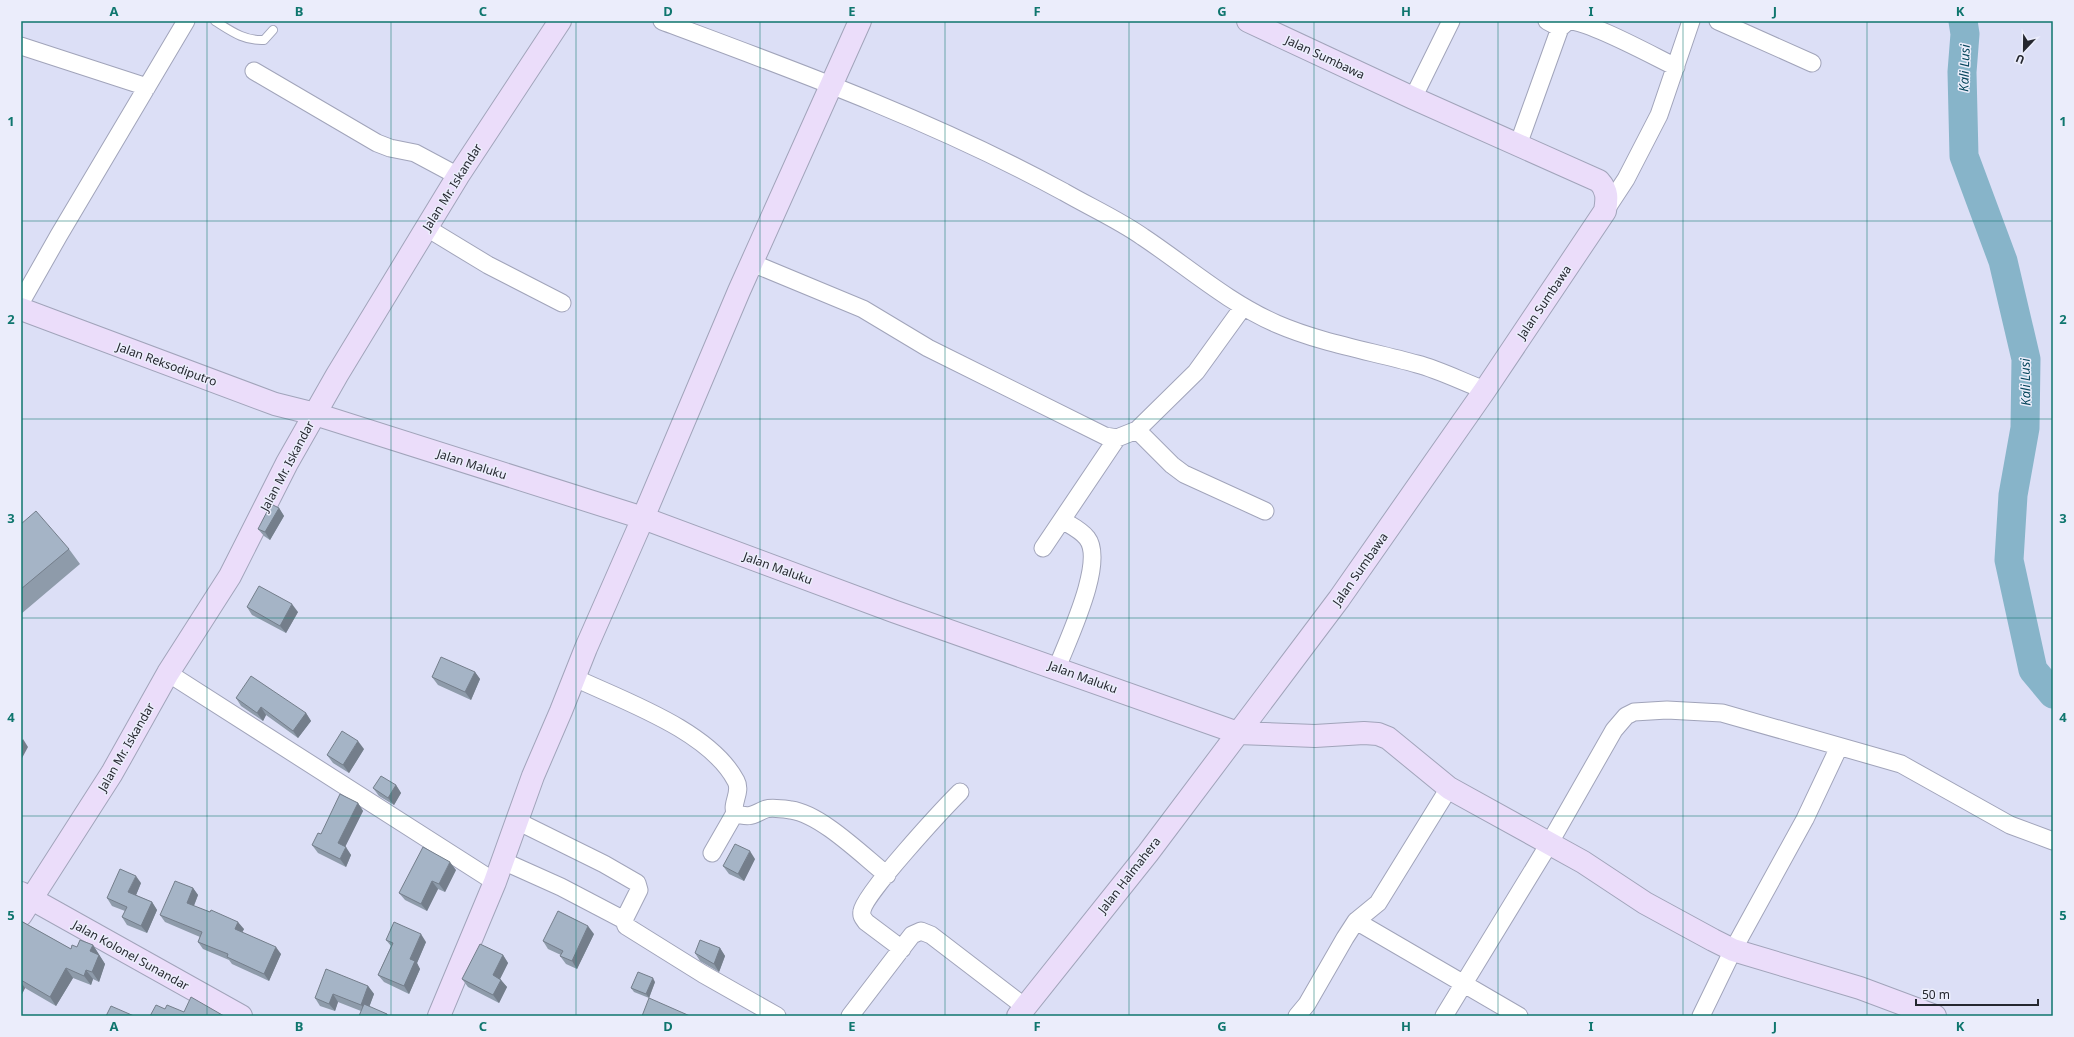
<svg xmlns="http://www.w3.org/2000/svg" width="2074" height="1037" font-family="'Noto Sans',sans-serif">
  <style>
    .lines { fill: none; stroke-linecap: round; stroke-linejoin: round }
    .river { stroke: #87b4c9; stroke-width: 29 }
    .lane-casing { stroke: #a1a4ba; stroke-width: 10 }
    .street-casing { stroke: #a1a4ba; stroke-width: 19 }
    .secondary-casing { stroke: #a1a4ba; stroke-width: 24 }
    .lane { stroke: #fff; stroke-width: 8 }
    .street { stroke: #fff; stroke-width: 17 }
    .secondary { stroke: #ebddfa; stroke-width: 22 }
    .wall { fill: #8e9baa }
    .shaded-wall { fill: #747e8b }
    .building { fill: #a5b4c6; stroke: #747e8b }
    .grid { fill: none; stroke: #0f766e; stroke-width: 1; stroke-opacity: 0.55 }
    .labels { text-anchor: middle; dominant-baseline: central; stroke-width: 3; stroke-linejoin: round; paint-order: stroke }
    .street-label { font-size: 12px; fill: #25272f; stroke: #ebedfb }
    .water-label { font-size: 13px; font-style: italic; fill: #09475d; stroke: #ebedfb }
    .neatline { fill: none; stroke: #0f766e; stroke-width: 1.5 }
    .grid-label { font-size: 13px; text-anchor: middle; font-weight: bold; fill: #0f766e }
  </style>
  <rect width="100%" height="100%" fill="#dcdff6"/>
  <g class="lines">
    <path class="river" d="M 1963,21 L 1965,34 L 1962,72 L 1964,156 L 2003,261 L 2026,359 L 2025,428 L 2013,495 L 2009,560 L 2033,670 L 2053,694"/>
    <defs>
      <path id="lane" d="M 215,21 C 231,31 244,41 264,40 L 273,30"/>
      <path id="street" d="M 662,21 C 799,72 936,122 1064,192 C 1090,207 1119,220 1143,237 C 1188,267 1227,302 1277,324 C 1321,343 1370,351 1417,364 C 1440,370 1463,382 1485,390
        M 1547,21 L 1560,28
        M 1718,21 L 1812,63
        M 21,46 L 147,87
        M 254,71 L 377,143 L 390,148 L 415,153 L 458,176
        M 1413,98 L 1451,21
        M 1518,145 L 1560,28 L 1568,21 C 1588,20 1655,57 1676,67
        M 1605,211 L 1626,179 L 1659,115 L 1691,21
        M 427,228 L 488,265 L 562,303
        M 752,263 L 863,309 L 928,348 L 1105,436 L 1117,438 L 1137,430 L 1196,372 L 1243,307
        M 21,302 L 59,235 L 186,21
        M 1137,430 L 1172,465 L 1184,474 L 1265,511
        M 1043,548 L 1117,438
        M 1057,668 C 1067,641 1106,562 1087,538 C 1081,530 1070,525 1062,520
        M 168,673 L 495,882
        M 575,678 C 624,701 710,731 736,781 C 742,792 731,803 735,813 L 712,853
        M 735,813 C 751,819 753,814 766,809 C 772,807 784,809 791,810 C 821,814 863,856 887,875
        M 517,821 L 604,864 L 637,883 L 639,890 L 624,920 L 626,926 L 703,974 L 777,1016
        M 503,861 L 561,887 L 624,920
        M 1356,921 L 1519,1016
        M 902,949 L 866,922 C 863,918 861,916 862,911 C 864,894 944,808 960,792
        M 850,1016 L 912,935 L 921,931 L 931,935 L 1025,1007
        M 1297,1016 L 1307,1004 L 1345,938 L 1356,921 L 1378,903 L 1449,788
        M 1444,1016 L 1549,844 L 1614,730 L 1626,716 L 1634,712 L 1667,710 L 1722,713 L 1901,764 L 2010,825 L 2053,841
        M 1701,1016 L 1733,950 L 1805,819 L 1839,747"/>
      <path id="secondary" d="M 21,309 L 275,404 L 315,414 L 643,518 L 893,611 L 1238,733 L 1315,736 L 1364,733 L 1378,734 L 1388,738 L 1449,788 L 1583,862 L 1645,903 L 1713,940 L 1733,950 L 1860,988 L 1935,1016
        M 21,893 L 241,1016
        M 21,915 L 112,773 L 168,673 L 230,576 L 287,463 L 337,375 L 458,176 L 560,21
        M 439,1016 L 495,882 L 533,776 L 561,711 L 586,648 L 643,518 L 739,291 L 860,21
        M 1018,1016 L 1148,853 L 1339,599 L 1485,390 L 1605,211 C 1607,199 1608,191 1599,181 L 1413,98 L 1248,21"/>
    </defs>
    <use href="#lane" class="lane-casing"/>
    <use href="#street" class="street-casing"/>
    <use href="#secondary" class="secondary-casing"/>
    <use href="#lane" class="lane"/>
    <use href="#street" class="street"/>
    <use href="#secondary" class="secondary"/>
  </g>
  <path class="wall" d="M 279,508 L 284,516 L 270,540 L 264,536 L 258,529 Z
    M 21,524 L 69,549 L 80,564 L 21,614 Z
    M 247,607 L 298,612 L 286,633 L 252,615 Z
    M 475,672 L 480,679 L 471,700 L 438,685 L 432,677 Z
    M 236,698 L 306,713 L 311,721 L 298,738 L 266,715 L 263,721 L 241,706 Z
    M 364,749 L 349,773 L 333,763 L 327,755 Z
    M 396,785 L 401,793 L 394,805 L 379,796 L 373,788 Z
    M 358,803 L 363,811 L 345,847 L 351,855 L 346,867 L 318,853 L 312,845 L 321,834 Z
    M 755,859 L 744,881 L 729,874 L 723,866 Z
    M 456,870 L 445,892 L 438,889 L 427,911 L 405,900 L 399,893 Z
    M 141,883 L 136,895 L 152,902 L 157,910 L 147,933 L 127,925 L 122,917 L 125,911 L 112,906 L 107,898 Z
    M 193,888 L 198,895 L 194,906 L 244,929 L 242,932 L 281,954 L 269,981 L 232,964 L 229,960 L 203,949 L 198,942 L 200,937 L 165,922 L 160,915 Z
    M 21,921 L 71,949 L 77,947 L 93,945 L 105,964 L 99,982 L 93,979 L 91,985 L 73,978 L 56,1006 L 25,988 L 21,996 Z
    M 594,934 L 577,969 L 566,964 L 560,956 L 561,955 L 548,949 L 543,941 Z
    M 386,940 L 426,942 L 417,963 L 420,969 L 409,994 L 384,982 L 378,975 L 391,946 Z
    M 720,948 L 725,956 L 719,972 L 700,961 L 695,953 Z
    M 503,955 L 508,963 L 500,979 L 507,987 L 499,1003 L 468,987 L 462,979 Z
    M 655,982 L 649,998 L 634,992 L 631,988 Z
    M 368,986 L 374,994 L 369,1007 L 387,1014 L 389,1016 L 359,1016 L 361,1011 L 338,1002 L 335,1011 L 320,1006 L 315,998 Z"/>
  <path class="shaded-wall" d="M 279,508 L 284,516 L 270,540 L 265,532 Z
    M 292,604 L 298,612 L 286,633 L 280,626 Z
    M 475,672 L 480,679 L 471,700 L 465,692 Z
    M 261,707 L 266,715 L 263,721 L 257,713 Z
    M 306,713 L 311,721 L 298,738 L 293,731 Z
    M 23,739 L 28,747 L 21,760 L 21,742 Z
    M 358,741 L 364,749 L 349,773 L 343,765 Z
    M 396,785 L 401,793 L 394,805 L 388,798 Z
    M 358,803 L 363,811 L 343,851 L 338,843 Z
    M 346,847 L 351,855 L 346,867 L 340,859 Z
    M 750,851 L 755,859 L 744,881 L 738,874 Z
    M 450,862 L 456,870 L 445,892 L 439,884 Z
    M 136,876 L 141,883 L 134,900 L 128,892 Z
    M 432,881 L 438,889 L 427,911 L 421,904 Z
    M 193,888 L 198,895 L 192,910 L 187,903 Z
    M 152,902 L 157,910 L 147,933 L 141,926 Z
    M 238,922 L 244,929 L 240,937 L 235,929 Z
    M 588,926 L 594,934 L 577,969 L 572,961 Z
    M 421,934 L 426,942 L 417,963 L 420,969 L 409,994 L 404,986 L 410,959 Z
    M 93,945 L 105,964 L 99,982 L 92,972 L 90,951 Z
    M 276,947 L 281,954 L 269,981 L 264,974 Z
    M 720,948 L 725,956 L 719,972 L 714,964 Z
    M 503,955 L 508,963 L 498,983 L 493,975 Z
    M 66,968 L 73,978 L 56,1006 L 50,997 Z
    M 86,970 L 93,979 L 91,985 L 84,976 Z
    M 653,978 L 655,982 L 649,998 L 646,994 Z
    M 501,980 L 507,987 L 499,1003 L 493,995 Z
    M 21,982 L 25,988 L 21,996 Z
    M 368,986 L 374,994 L 367,1013 L 361,1005 Z
    M 333,994 L 338,1002 L 335,1011 L 329,1004 Z"/>
  <path class="building" d="M 271,504 L 279,508 L 265,532 L 258,529 Z
    M 36,511 L 69,549 L 21,589 L 21,524 Z
    M 259,586 L 292,604 L 280,626 L 247,607 Z
    M 441,657 L 475,672 L 465,692 L 432,677 Z
    M 251,676 L 306,713 L 293,731 L 261,707 L 257,713 L 236,698 Z
    M 342,731 L 358,741 L 343,765 L 327,755 Z
    M 381,776 L 396,785 L 388,798 L 373,788 Z
    M 340,794 L 358,803 L 338,843 L 346,847 L 340,859 L 312,845 L 318,833 L 321,834 Z
    M 735,844 L 750,851 L 738,874 L 723,866 Z
    M 423,847 L 450,862 L 439,884 L 432,881 L 421,904 L 399,893 Z
    M 120,869 L 136,876 L 128,892 L 152,902 L 141,926 L 122,917 L 127,907 L 107,898 Z
    M 175,881 L 193,888 L 187,903 L 210,912 L 211,910 L 238,922 L 235,929 L 276,947 L 264,974 L 227,957 L 228,954 L 198,942 L 202,932 L 160,915 Z
    M 558,911 L 588,926 L 572,961 L 560,956 L 563,951 L 543,941 Z
    M 21,921 L 71,949 L 72,945 L 77,947 L 80,940 L 93,945 L 90,951 L 99,955 L 92,972 L 86,970 L 84,976 L 66,968 L 50,997 L 21,980 Z
    M 394,922 L 421,934 L 410,959 L 415,961 L 404,986 L 378,975 L 393,943 L 386,940 Z
    M 700,940 L 720,948 L 714,964 L 695,953 Z
    M 480,944 L 503,955 L 493,975 L 501,980 L 493,995 L 462,979 Z
    M 326,969 L 368,986 L 361,1005 L 333,994 L 329,1004 L 315,998 Z
    M 638,972 L 653,978 L 646,994 L 631,988 Z
    M 191,997 L 224,1016 L 150,1016 L 156,1005 L 165,1009 L 167,1005 L 184,1012 Z
    M 649,998 L 690,1016 L 642,1016 Z
    M 364,1004 L 387,1014 L 387,1016 L 359,1016 Z
    M 111,1006 L 134,1016 L 106,1016 Z"/>
  <path class="grid" d="M 207,21 L 207,1016M 391,21 L 391,1016M 576,21 L 576,1016M 760,21 L 760,1016M 945,21 L 945,1016M 1129,21 L 1129,1016M 1314,21 L 1314,1016M 1498,21 L 1498,1016M 1683,21 L 1683,1016M 1867,21 L 1867,1016M 21,221 L 2053,221M 21,419 L 2053,419M 21,618 L 2053,618M 21,816 L 2053,816"/>
  <g class="labels">
    <g class="street-label">
      <text transform="translate(1325 57) rotate(25)">Jalan Sumbawa</text>
      <text transform="translate(452 187) rotate(-58)">Jalan Mr. Iskandar</text>
      <text transform="translate(1544 302) rotate(-56)">Jalan Sumbawa</text>
      <text transform="translate(167 364) rotate(20)">Jalan Reksodiputro</text>
      <text transform="translate(472 464) rotate(18)">Jalan Maluku</text>
      <text transform="translate(287 466) rotate(-62)">Jalan Mr. Iskandar</text>
      <text transform="translate(778 568) rotate(20)">Jalan Maluku</text>
      <text transform="translate(1360 569) rotate(-55)">Jalan Sumbawa</text>
      <text transform="translate(1083 677) rotate(20)">Jalan Maluku</text>
      <text transform="translate(126 747) rotate(-60)">Jalan Mr. Iskandar</text>
      <text transform="translate(1129 875) rotate(-52)">Jalan Halmahera</text>
      <text transform="translate(131 955) rotate(29)">Jalan Kolonel Sunandar</text>
    </g>
    <g class="water-label">
      <text transform="translate(1964 68) rotate(-88)">Kali Lusi</text>
      <text transform="translate(2025 382) rotate(-91)">Kali Lusi</text>
    </g>
  </g>
  <rect width="2074" height="1037" fill="none" stroke="#ebedfb" stroke-width="44"/>
  <g transform="translate(2024 50) rotate(202)" stroke="#ebedfb" stroke-width="3" paint-order="stroke">
  <path d="M0-3L7 15L0 10L-7 15Z" fill="#25272f"/>
  <text y="-6" font-size="11" font-weight="bold" text-anchor="middle" fill="#25272f">U</text>
  </g>
  <path d="M1916 999v6h122v-6" fill="none" stroke="#25272f" stroke-width="2"/>
  <text x="1922" y="999" font-size="12" fill="#25272f" stroke="#ebedfb" stroke-width="3" paint-order="stroke">50 m</text>
  <rect x="22" y="22" width="2030" height="993" class="neatline"/>
  <g class="grid-label">
    <text x="114" y="16">A</text>
    <text x="299" y="16">B</text>
    <text x="483" y="16">C</text>
    <text x="668" y="16">D</text>
    <text x="852" y="16">E</text>
    <text x="1037" y="16">F</text>
    <text x="1222" y="16">G</text>
    <text x="1406" y="16">H</text>
    <text x="1591" y="16">I</text>
    <text x="1775" y="16">J</text>
    <text x="1960" y="16">K</text>
    <text x="11" y="126">1</text>
    <text x="2063" y="126">1</text>
    <text x="11" y="324">2</text>
    <text x="2063" y="324">2</text>
    <text x="11" y="523">3</text>
    <text x="2063" y="523">3</text>
    <text x="11" y="722">4</text>
    <text x="2063" y="722">4</text>
    <text x="11" y="920">5</text>
    <text x="2063" y="920">5</text>
    <text x="114" y="1031">A</text>
    <text x="299" y="1031">B</text>
    <text x="483" y="1031">C</text>
    <text x="668" y="1031">D</text>
    <text x="852" y="1031">E</text>
    <text x="1037" y="1031">F</text>
    <text x="1222" y="1031">G</text>
    <text x="1406" y="1031">H</text>
    <text x="1591" y="1031">I</text>
    <text x="1775" y="1031">J</text>
    <text x="1960" y="1031">K</text>
  </g>
</svg>
